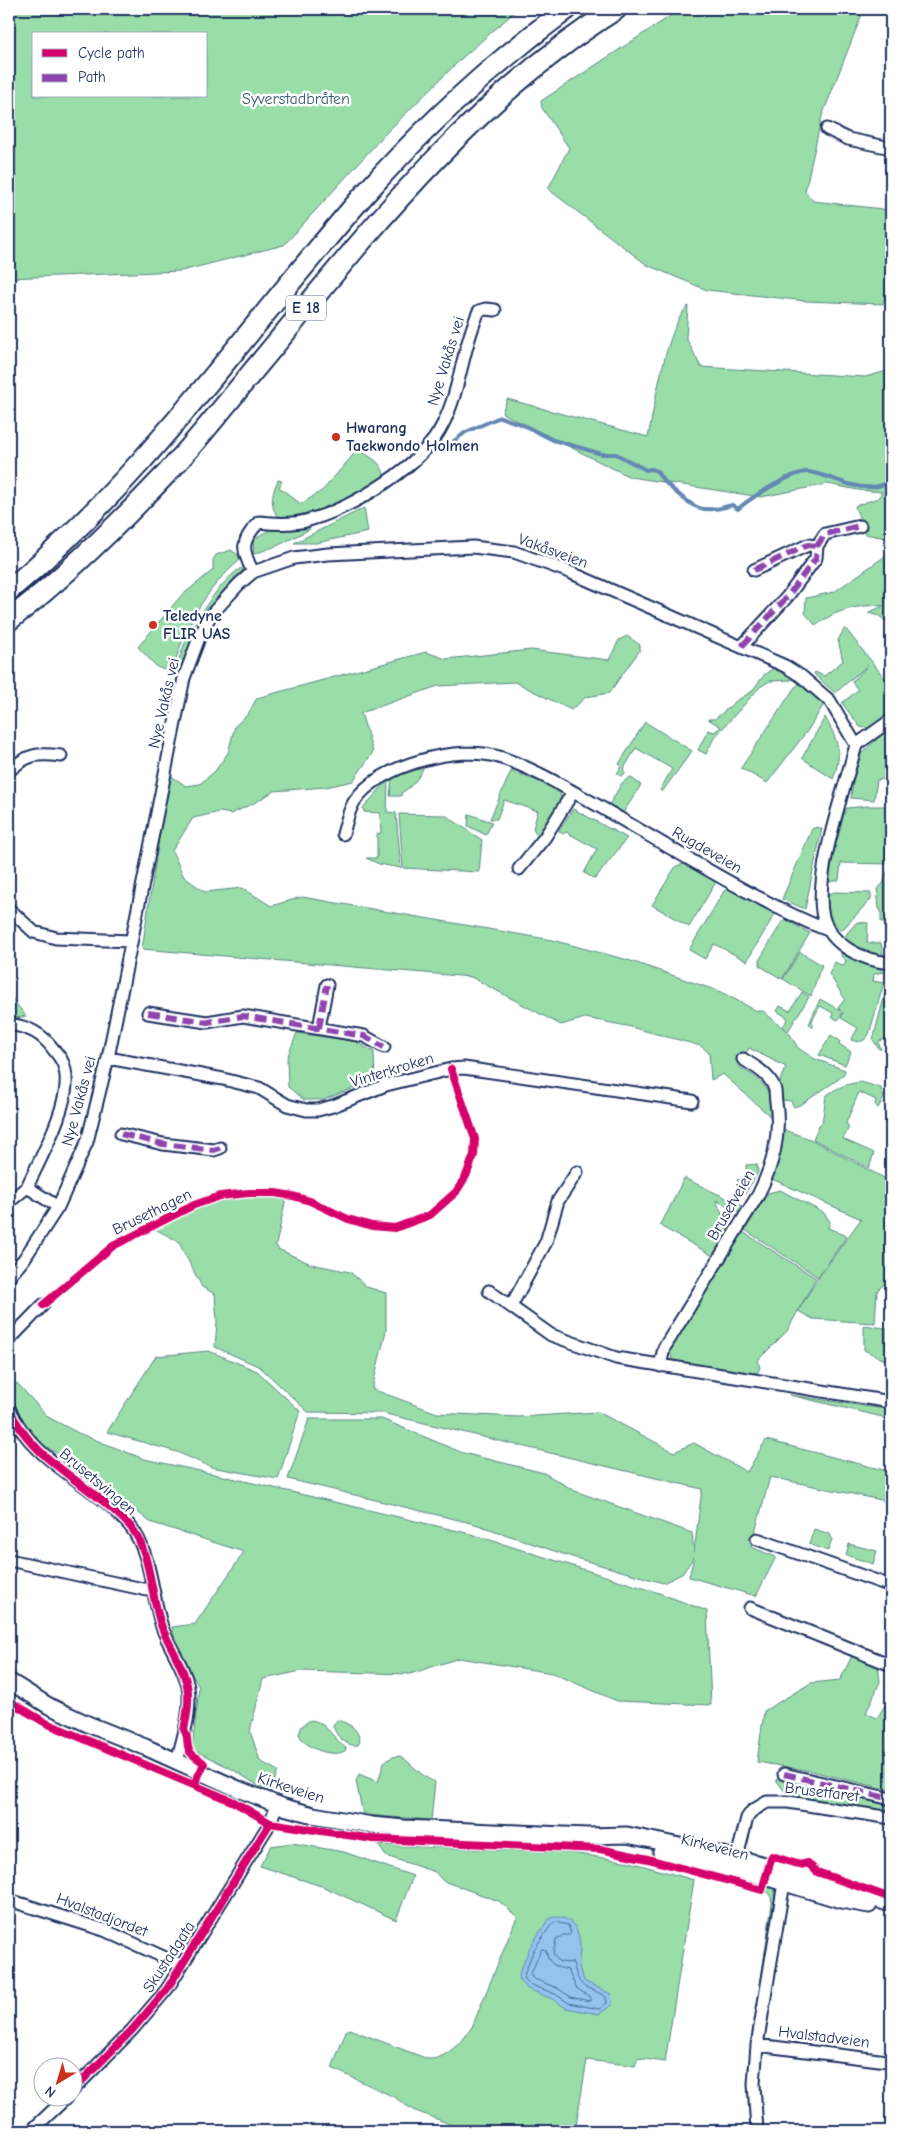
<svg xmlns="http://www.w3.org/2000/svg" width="900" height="2140" font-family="'Comic Neue',sans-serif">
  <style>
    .green { fill: #99dda9; stroke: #5a8684; fill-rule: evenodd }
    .water { fill: #93c3ee; stroke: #6388b4 }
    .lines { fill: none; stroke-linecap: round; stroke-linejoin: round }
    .shore { stroke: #4b6a98; stroke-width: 1 }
    .stream { stroke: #6388b4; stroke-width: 4 }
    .street-casing { stroke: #1b2f5e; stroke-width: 15 }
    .secondary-casing { stroke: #1b2f5e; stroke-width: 19 }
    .highway-casing { stroke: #1b2f5e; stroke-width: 24 }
    .street { stroke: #fff; stroke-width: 11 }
    .secondary { stroke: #fff; stroke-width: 15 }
    .highway { stroke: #fff; stroke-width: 20 }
    .quiet { stroke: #8e44ad; stroke-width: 6; stroke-dasharray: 12 6; stroke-linecap: butt }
    .cycleway-casing { stroke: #fff; stroke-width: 11 }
    .cycleway { stroke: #d6006c; stroke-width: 8 }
    .poi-dot { fill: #c8321e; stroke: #fff; stroke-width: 2 }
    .labels { text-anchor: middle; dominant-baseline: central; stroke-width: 5; stroke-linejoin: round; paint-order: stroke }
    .shield { fill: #fff; stroke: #5f6d8e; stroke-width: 1 }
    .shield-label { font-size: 15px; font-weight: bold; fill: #1b2f5e }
    .park-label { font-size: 16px; fill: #3a5a71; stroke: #fff }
    .street-label { font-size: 16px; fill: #1b2f5e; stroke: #fff }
    .poi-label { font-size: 16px; font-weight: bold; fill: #1b2f5e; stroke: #fff; text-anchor: start }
  </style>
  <rect width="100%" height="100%" fill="#fff"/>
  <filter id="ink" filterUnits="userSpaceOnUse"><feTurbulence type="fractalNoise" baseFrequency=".02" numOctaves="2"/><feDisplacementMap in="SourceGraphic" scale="10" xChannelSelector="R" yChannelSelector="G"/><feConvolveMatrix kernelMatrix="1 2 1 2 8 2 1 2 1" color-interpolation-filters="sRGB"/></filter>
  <g filter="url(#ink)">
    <path class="green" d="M 9,9 L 518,9 L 462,58 L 386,133 L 284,245 L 181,271 L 9,278 ZM 34,34 L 206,34 L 206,96 L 34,96 Z
      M 681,9 L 864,9 L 822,116 L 805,191 L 813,201 L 891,210 L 891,272 L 883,304 L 806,301 L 707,290 L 647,265 L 548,189 L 569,148 L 542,108 L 541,101 Z
      M 688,306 L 686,338 L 701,367 L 865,377 L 891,370 L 891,539 L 865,534 L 855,506 L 878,498 L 882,492 L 858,490 L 828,484 L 761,497 L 630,477 L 502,413 L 507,399 L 648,437 C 655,404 666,328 688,306 Z
      M 358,449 C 368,456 385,463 384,478 C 356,494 311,524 278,517 C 269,505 272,493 278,480 L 282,481 L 279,487 L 301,504 L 323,490 Z
      M 364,508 L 368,532 L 316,543 L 294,543 Z
      M 279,529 L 310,529 L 279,545 L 254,554 L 253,542 C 260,533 268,530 279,529 Z
      M 231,550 L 238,555 L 240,560 C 204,590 184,628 172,673 L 157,667 L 138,647 L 180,597 L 213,570 L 213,560 L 216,555 Z
      M 891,552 L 891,625 L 879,616 L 868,613 L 883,606 C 860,604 834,610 816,626 L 805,613 L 806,598 L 834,592 Z
      M 241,568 L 243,570 C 210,600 193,635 180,677 L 177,678 C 174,648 215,584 241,568 Z
      M 845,628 L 891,686 L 891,717 L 874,729 L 860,727 L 842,703 L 858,690 L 852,682 L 868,665 L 835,693 L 814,674 L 815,672 L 824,676 L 843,661 L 838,640 Z
      M 627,636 L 640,645 L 640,650 L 609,693 L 586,697 L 571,710 L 515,682 L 438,686 L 361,713 L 373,752 L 353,781 L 326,787 L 274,791 L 256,802 L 231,814 L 220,812 L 193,818 L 172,851 L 184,877 L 205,892 L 243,888 L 271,906 L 302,897 L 552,940 L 628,960 L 721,992 L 757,1011 L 763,1011 L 790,1034 L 798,1048 L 815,1059 L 845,1070 L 843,1076 L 802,1104 L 794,1107 L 791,1101 L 782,1100 C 777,1088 780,1078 786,1067 L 749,1048 L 738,1066 C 763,1081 772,1088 773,1119 L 723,1074 L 711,1080 L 709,1053 L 701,1046 L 627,1026 L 585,1018 L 561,1025 L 471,977 L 142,949 L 167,786 L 170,775 L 186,786 L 200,784 L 215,771 L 228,753 L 235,726 L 248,714 L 257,698 L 426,652 L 446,659 L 531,650 L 609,660 L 619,640 Z
      M 775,667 L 791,675 L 792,680 L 770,681 L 760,687 L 714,738 L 706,754 L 698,750 L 708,730 L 714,732 L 721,727 L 708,719 L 715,719 L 736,701 L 751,692 L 765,674 Z
      M 801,683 L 824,704 L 808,730 L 767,783 L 741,768 L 795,687 Z
      M 825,717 C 838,741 843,753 833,779 L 802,758 Z
      M 645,722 L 692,751 L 662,792 L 660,790 L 672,769 L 636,748 L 623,770 L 626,773 L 621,776 L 617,774 L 621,766 L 619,764 Z
      M 888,729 L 891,733 L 891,778 L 877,780 L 874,800 L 851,798 L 853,781 L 861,754 Z
      M 423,768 C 420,777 410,789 402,792 L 401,796 L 390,796 L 392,777 Z
      M 511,771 L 556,788 C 570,801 549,821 541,833 L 536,834 L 533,828 L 538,811 L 504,800 L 497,819 L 490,819 Z
      M 630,777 L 641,785 L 623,813 L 609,805 L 622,783 Z
      M 388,780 L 387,812 L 396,813 L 401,868 L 379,864 L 366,858 L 377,858 L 377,834 L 381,833 L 380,813 L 364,812 L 363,808 Z
      M 868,806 L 891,806 L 891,864 L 841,863 L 839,880 L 829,882 L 827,879 L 845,810 L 847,808 Z
      M 573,809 L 627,838 L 595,879 L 584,873 L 597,849 L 566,832 L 563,834 L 559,831 Z
      M 399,814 L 445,815 L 482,840 L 479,872 L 403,868 Z
      M 469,814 L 492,822 L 486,835 L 468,826 Z
      M 817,827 L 822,829 L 805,909 L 782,899 L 812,829 Z
      M 685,864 L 716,882 L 689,927 L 652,905 L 676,866 Z
      M 889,866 L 891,866 L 891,922 L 881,922 L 881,910 L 879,909 L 877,889 L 883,884 Z
      M 731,888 L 776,912 L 747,961 L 714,944 L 705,959 L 689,950 L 724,891 Z
      M 835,892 L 871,893 L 871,899 L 844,928 L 840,930 C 831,923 824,905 829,894 Z
      M 786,920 L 810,933 L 782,979 L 760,966 L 760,959 L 782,922 Z
      M 857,922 L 868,923 L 867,943 L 881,943 L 883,955 C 871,957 854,947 845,938 L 847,933 Z
      M 800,952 L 822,965 C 817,975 815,986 811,996 L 783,979 Z
      M 843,952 L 861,962 L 879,968 L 884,972 L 874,974 L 873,981 L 884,983 L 869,1034 C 865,1042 859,1043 851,1040 L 858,1028 L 841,1018 L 843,1012 L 838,1020 L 832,1017 L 833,1013 L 820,1006 L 812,1021 L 812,1028 L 809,1024 L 820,999 L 841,1011 L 838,1008 L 845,999 L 829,974 L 835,962 L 843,966 L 846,961 L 841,956 L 841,954 Z
      M 891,970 L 891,1036 L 878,1042 L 881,1049 L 879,1049 L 873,1040 L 874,1036 Z
      M 9,983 L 13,1000 L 26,1016 L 9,1020 Z
      M 802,992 L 809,997 L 788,1031 L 783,1027 L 788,1018 L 777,1011 L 780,1006 L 790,1011 Z
      M 297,1033 L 354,1041 L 374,1052 L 375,1080 L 323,1100 L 304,1100 L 288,1087 L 287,1058 Z
      M 831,1035 L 840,1041 L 839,1044 L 851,1052 L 845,1065 L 819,1055 Z
      M 861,1082 L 881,1088 L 884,1098 L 878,1108 L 875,1104 L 876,1100 L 859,1092 L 846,1123 L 849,1127 L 843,1139 L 874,1153 L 869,1168 L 813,1139 L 819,1125 L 822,1123 L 826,1096 C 837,1087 847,1084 861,1082 Z
      M 784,1130 L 810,1139 L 888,1180 L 891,1175 L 891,1277 L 877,1291 L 875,1323 L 813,1319 L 798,1311 L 818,1278 L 861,1219 L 772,1179 L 782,1148 Z
      M 757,1164 L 758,1172 L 745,1194 L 743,1192 L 743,1187 L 737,1180 L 747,1178 L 746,1165 Z
      M 684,1178 L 741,1205 L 743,1209 L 741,1214 L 716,1200 L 724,1219 L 734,1225 L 715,1257 L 662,1227 L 660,1224 L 667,1213 Z
      M 780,1190 L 824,1213 L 830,1222 L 828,1228 L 847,1236 L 818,1277 L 745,1230 L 768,1193 Z
      M 261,1196 L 286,1198 L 276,1245 L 278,1249 L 311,1264 L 350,1272 L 367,1287 L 386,1293 L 386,1331 L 372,1389 L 437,1413 L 518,1417 L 598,1412 L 674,1452 L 694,1443 L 747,1472 L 766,1440 L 891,1472 L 891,1502 L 770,1477 L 751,1547 L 776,1557 L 756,1596 L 689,1577 L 694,1557 L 682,1574 L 663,1583 L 569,1556 L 475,1524 L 288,1479 L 309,1419 L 382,1419 L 463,1453 L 544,1473 L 575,1491 L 692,1533 L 694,1552 L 702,1489 L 382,1413 L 308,1412 L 260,1367 L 215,1347 L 217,1322 L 215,1294 L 202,1287 L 178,1241 L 153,1228 C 192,1208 218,1199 261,1196 Z
      M 743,1232 L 816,1278 L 787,1331 L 757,1361 L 760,1367 L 758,1372 L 746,1374 L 677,1363 L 672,1360 L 670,1349 Z
      M 864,1325 L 891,1329 L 891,1363 L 864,1350 Z
      M 209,1351 L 257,1371 L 300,1411 L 278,1479 L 211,1467 L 177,1452 L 107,1432 L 156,1356 Z
      M 17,1383 L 48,1417 L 78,1433 L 144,1459 L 223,1476 L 471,1534 L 659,1593 L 707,1611 L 711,1705 L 617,1701 L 552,1673 L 459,1658 L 410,1674 L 301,1671 L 263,1679 L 250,1731 L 260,1761 L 278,1771 L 270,1793 L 232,1769 L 192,1749 L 199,1687 L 176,1646 L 172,1627 L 195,1624 L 244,1552 L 150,1522 L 92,1475 L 37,1441 L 9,1400 L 9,1389 Z
      M 790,1395 L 891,1410 L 891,1419 Z
      M 814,1529 L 830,1534 L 832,1539 L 828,1551 L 809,1544 Z
      M 849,1544 L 877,1551 L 873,1564 L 846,1555 Z
      M 852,1656 L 878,1664 L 880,1682 L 866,1713 L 877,1718 L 891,1696 L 891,1781 L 889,1790 L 811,1771 L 757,1762 L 764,1711 L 811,1683 L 840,1680 Z
      M 310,1720 C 326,1721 333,1739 346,1748 L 345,1751 C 332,1758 304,1748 299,1734 L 302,1726 Z
      M 337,1720 C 350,1724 358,1728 360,1742 L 358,1745 C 346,1747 336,1736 333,1726 Z
      M 400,1756 C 413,1764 421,1777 435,1782 L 431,1820 L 363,1815 L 356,1781 L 359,1774 L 378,1782 L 384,1762 L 392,1757 Z
      M 778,1777 L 891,1803 L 891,1814 L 790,1798 L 776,1780 Z
      M 292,1843 L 344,1852 L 413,1876 L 396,1920 L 324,1887 L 260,1866 L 271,1846 Z
      M 378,1845 L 571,1853 L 630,1862 L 694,1880 L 665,2062 L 638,2058 L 635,2066 L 587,2060 L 575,2131 L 468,2131 L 413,2110 L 394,2097 L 332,2068 L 346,2031 L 349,2029 L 428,2059 C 446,2060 462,2041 472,2027 L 517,1917 L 499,1901 L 443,1881 L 435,1872 L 386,1856 Z
      M 767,1881 L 774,1888 L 775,1900 L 751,2058 L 748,2069 L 772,1903 L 771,1897 L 765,1889 Z"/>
    <path class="water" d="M 554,1917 C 574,1917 580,1931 580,1950 C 580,1955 578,1960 579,1966 C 580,1971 582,1976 584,1981 L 611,1994 L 612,2005 L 599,2014 L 566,2008 L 552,1999 L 526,1988 L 520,1981 L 519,1974 L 530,1947 L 548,1920 Z"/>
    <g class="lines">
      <path class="shore" d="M 555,1922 L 568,1925 L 571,1933 L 569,1935 L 563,1935 L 556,1940 L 553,1954 L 559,1962 L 573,1963 C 581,1994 584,1983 606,1997 L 607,2003 L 599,2009 L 569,2003 L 555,1994 L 529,1984 L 525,1979 L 524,1975 L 534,1949 L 552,1924 Z
        M 542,1949 L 546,1950 C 548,1964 555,1967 568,1970 L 576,1988 L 590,1997 L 590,2001 L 571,1997 L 557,1988 L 532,1978 L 531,1974 Z"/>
      <path class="stream" d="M 447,446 L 466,432 L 500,417 L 523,425 L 553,440 L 602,454 L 616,454 L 646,470 L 651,469 L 657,471 C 660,480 687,503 697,507 C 708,512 721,508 732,505 L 738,509 C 749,499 794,470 809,472 C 830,475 850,489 873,487 C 879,487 885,483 891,482"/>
      <defs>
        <path id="street" d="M 827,129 L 848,139 L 891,148
          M 754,570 L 808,545 L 817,546
          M 253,572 C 241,549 241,541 259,522 C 276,524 293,525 309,520 C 352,508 423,466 443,424 C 461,388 462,348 479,311 L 486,309 L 495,310
          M 742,646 L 787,597 L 816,558 L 817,546 L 825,534 L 860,526
          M 856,745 L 891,720
          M 9,771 C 27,754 37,753 61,756
          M 343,834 C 346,824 348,812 354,802 C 377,765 459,744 499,757 C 530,767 559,784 588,800 C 641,830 692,862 746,891 C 773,905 799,920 828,930
          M 519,869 L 545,837 L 573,792
          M 9,909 L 34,932 L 56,938 L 130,941
          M 148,1013 L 207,1022 L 243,1016 L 364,1036 L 384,1047
          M 9,1024 C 28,1027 42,1033 54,1050 C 59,1056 64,1062 65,1070 C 73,1100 40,1159 27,1187 L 58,1207
          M 319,1028 L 327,985
          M 108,1058 L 223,1079 L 259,1088 L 287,1105 L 306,1110 L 318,1110 L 333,1106 L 386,1085 L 451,1069 L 464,1068 L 692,1101
          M 121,1134 L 163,1144 L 214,1150 L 220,1148
          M 9,1202 L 27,1187
          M 9,1277 L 24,1259 L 58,1207 L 87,1142 L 108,1058 L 184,678 L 199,638 L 210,616 L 239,584 L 253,572 L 294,558 L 328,554 L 473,547 L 514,552 L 567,571 L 785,666 L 801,676 L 830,701 L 856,745 C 845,787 813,876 823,917 C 831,946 864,961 891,963
          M 489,1291 L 551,1335 L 616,1358 L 891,1402
          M 511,1306 L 546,1242 L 558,1201 L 577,1172
          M 9,1340 L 43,1305
          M 660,1366 L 664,1348 L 758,1195 C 773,1165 781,1136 776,1102 C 775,1098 776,1091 774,1087 C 769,1074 754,1066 743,1059
          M 9,1408 C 33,1464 94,1482 130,1526 C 151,1551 152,1597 162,1627 C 169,1648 184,1665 188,1687 C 192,1711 183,1738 177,1761
          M 757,1539 L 891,1586
          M 9,1560 L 152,1591
          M 750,1608 L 891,1665
          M 784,1774 L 891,1799
          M 735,1865 L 747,1818 L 752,1811 L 767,1802 L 788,1802 L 891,1818
          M 9,1900 L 104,1930 L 181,1965
          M 757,2045 L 887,2061
          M 72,2091 L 132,2030 L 167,1989 L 270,1823 L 277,1804
          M 31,2131 L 66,2098
          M 757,2131 L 754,2084 L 757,2045 L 784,1883 L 788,1877"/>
        <path id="secondary" d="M 9,1681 L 49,1706 L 90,1725 L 145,1747 L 238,1789 L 284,1807 L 313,1815 L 372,1825 L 404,1828 L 587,1836 L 627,1835 L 737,1858 L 792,1872 L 891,1904
          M 661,1852 L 765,1877 L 841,1900 L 869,1905"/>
        <path id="highway" d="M 9,590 C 147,476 247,328 364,195 C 425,126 492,64 567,9
          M 9,620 C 66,576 118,525 168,472 C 196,442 223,408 249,376 C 360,243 467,102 616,9"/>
      </defs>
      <use href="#street" class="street-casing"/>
      <use href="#secondary" class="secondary-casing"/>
      <use href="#highway" class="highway-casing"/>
      <use href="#street" class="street"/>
      <use href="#secondary" class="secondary"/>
      <use href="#highway" class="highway"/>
      <path class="quiet" d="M 754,570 L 808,545 L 817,546
        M 742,646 L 787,597 L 816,558 L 817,546 L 825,534 L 860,526
        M 148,1013 L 207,1022 L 243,1016 L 364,1036 L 384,1047
        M 319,1028 L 327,985
        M 121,1134 L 163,1144 L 214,1150 L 220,1148
        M 784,1774 L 891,1799"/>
      <defs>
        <path id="cycleway" d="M 43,1305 L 113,1246 L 194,1205 L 220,1196 L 249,1193 L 275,1193 L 293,1196 L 310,1201 L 348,1219 L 372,1226 L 395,1228 L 430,1215 L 456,1192 L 466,1176 L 474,1155 L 475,1139 L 451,1069
          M 9,1408 C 32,1462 92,1484 130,1526 C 152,1551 150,1599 163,1630 C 171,1649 183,1665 187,1685 C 190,1700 187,1715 184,1730 C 189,1737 186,1743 189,1750 C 192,1757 200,1758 204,1764 L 194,1785
          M 9,1701 L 46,1723 L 234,1802 L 270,1823 L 373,1839 L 600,1849 L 648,1859 L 762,1890 L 772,1856 L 800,1865 L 808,1863 L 817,1872 L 891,1898
          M 72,2091 L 132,2030 L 167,1989 L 270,1823"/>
      </defs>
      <use href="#cycleway" class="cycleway-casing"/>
      <use href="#cycleway" class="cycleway"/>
    </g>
  </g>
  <g class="poi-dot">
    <circle cx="336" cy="437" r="5"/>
    <circle cx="153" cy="625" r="5"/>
  </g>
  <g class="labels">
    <rect class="shield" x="286" y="295.5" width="40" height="25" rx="4"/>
    <g class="shield-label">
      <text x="306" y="308">E 18</text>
    </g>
    <g class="park-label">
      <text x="296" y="99">Syverstadbråten</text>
    </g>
    <g class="street-label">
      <text transform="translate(446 361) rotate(-73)">Nye Vakås vei</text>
      <text transform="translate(553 551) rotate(20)">Vakåsveien</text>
      <text transform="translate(164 703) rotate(-77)">Nye Vakås vei</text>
      <text transform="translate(707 850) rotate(30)">Rugdeveien</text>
      <text transform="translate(392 1070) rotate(-17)">Vinterkroken</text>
      <text transform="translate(79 1101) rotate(-75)">Nye Vakås vei</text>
      <text transform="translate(731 1205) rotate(-60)">Brusetveien</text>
      <text transform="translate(152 1212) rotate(-26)">Brusethagen</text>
      <text transform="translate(98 1482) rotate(40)">Brusetsvingen</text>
      <text transform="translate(291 1788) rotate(18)">Kirkeveien</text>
      <text transform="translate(822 1792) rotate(7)">Brusetfaret</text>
      <text transform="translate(715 1847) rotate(14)">Kirkeveien</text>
      <text transform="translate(102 1915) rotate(21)">Hvalstadjordet</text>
      <text transform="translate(169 1957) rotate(-57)">Skustadgata</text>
      <text transform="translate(824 2037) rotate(7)">Hvalstadveien</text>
    </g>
    <g class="poi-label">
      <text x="346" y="428">Hwarang<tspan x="346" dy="18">Taekwondo Holmen</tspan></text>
      <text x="163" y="616">Teledyne<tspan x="163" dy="18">FLIR UAS</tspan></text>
    </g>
  </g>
  <rect width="900" height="2140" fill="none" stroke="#fff" stroke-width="30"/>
  <rect x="15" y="15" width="870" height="2110" fill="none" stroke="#1b2f5e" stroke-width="2" filter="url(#ink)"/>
  <rect x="32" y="32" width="175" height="65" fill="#ffffff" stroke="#a4acbf"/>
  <rect x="42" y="49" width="25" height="8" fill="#d6006c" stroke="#a4acbf"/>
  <text x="78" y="58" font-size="15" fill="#1b2f5e">Cycle path</text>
  <rect x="42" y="74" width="25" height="8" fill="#8e44ad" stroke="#a4acbf"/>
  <text x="78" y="82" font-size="15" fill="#1b2f5e">Path</text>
  <g transform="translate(58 2082) rotate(218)"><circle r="24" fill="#ffffff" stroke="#a4acbf"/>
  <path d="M0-4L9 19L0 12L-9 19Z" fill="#c8321e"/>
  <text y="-8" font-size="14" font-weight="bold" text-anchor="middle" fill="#1b2f5e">N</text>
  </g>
</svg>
